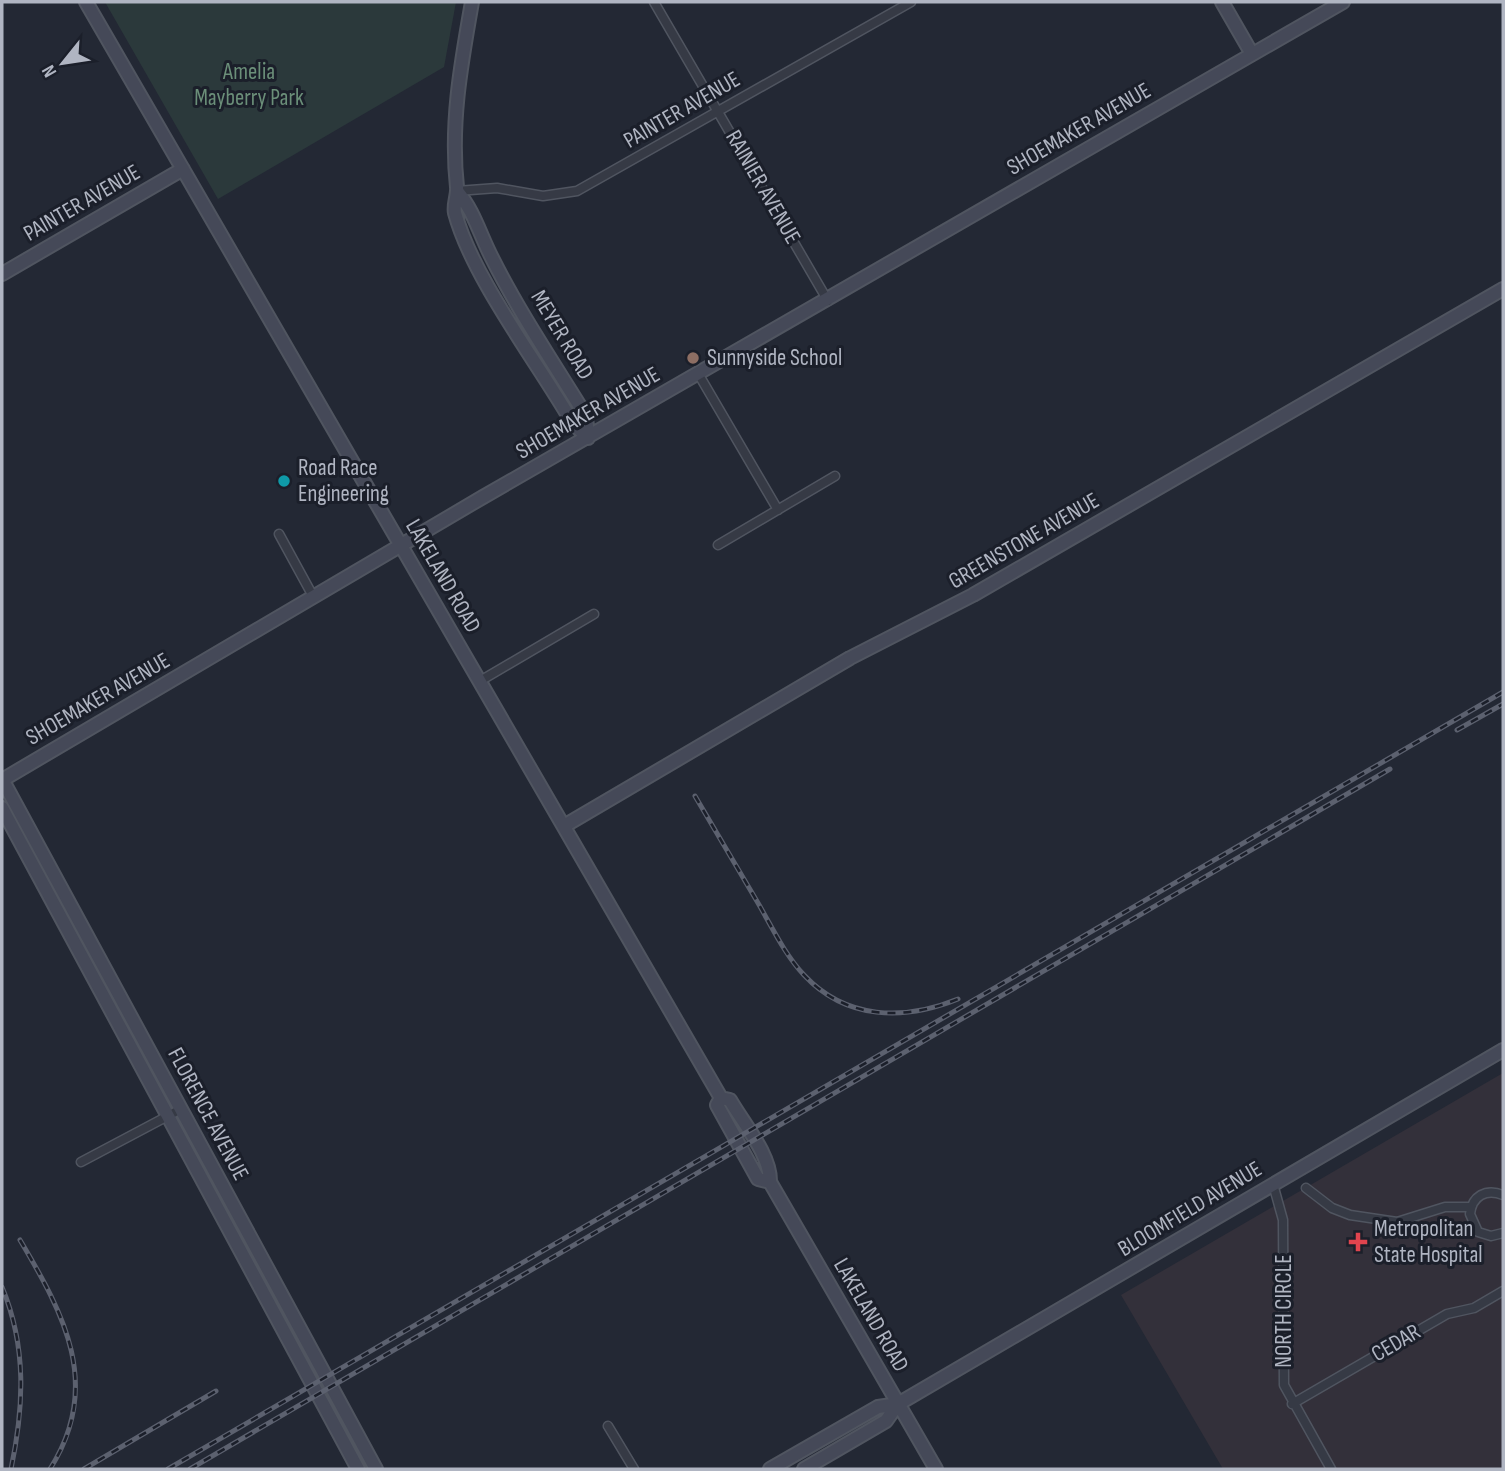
<svg xmlns="http://www.w3.org/2000/svg" width="1505" height="1471" font-family="'Sofia Sans Condensed',sans-serif">
  <style>
    .medical { fill: #33303a }
    .green { fill: #2b393b }
    .lines { fill: none; stroke-linecap: round; stroke-linejoin: round }
    .street-casing { stroke: #505560; stroke-width: 11 }
    .secondary-casing { stroke: #505560; stroke-width: 16 }
    .street { stroke: #363a45; stroke-width: 8 }
    .secondary { stroke: #454958; stroke-width: 12 }
    .rail-casing { stroke: #5c616f; stroke-width: 5 }
    .rail { stroke: #1b1f2a; stroke-width: 2.5; stroke-dasharray: 8; stroke-linecap: butt }
    .education-dot { fill: #8d6e63; stroke: #1b1f2a; stroke-width: 2.5 }
    .culture-dot { fill: #0f9aa8; stroke: #1b1f2a; stroke-width: 2.5 }
    .health-dot { fill: #e0444e; stroke: #1b1f2a; stroke-width: 2.5 }
    .labels { text-anchor: middle; dominant-baseline: central; stroke-width: 6; stroke-linejoin: round; paint-order: stroke }
    .park-label { font-size: 23px; fill: #6b8f79; stroke: #1b1f2a }
    .street-label { font-size: 23px; fill: #b0b5c2; stroke: #1b1f2a }
    .poi-label { font-size: 23px; fill: #b0b5c2; stroke: #1b1f2a; text-anchor: start }
  </style>
  <rect width="100%" height="100%" fill="#232834"/>
  <path class="medical" d="M 1503,1073 L 1503,1469 L 1223,1469 L 1121,1295 Z"/>
  <path class="green" d="M 105,2 L 456,2 L 444,67 L 218,199 Z"/>
  <g class="lines">
    <defs>
      <path id="street" d="M 654,2 L 828,301
        M 457,191 L 497,188 L 543,196 L 577,191 L 911,2
        M 699,375 L 778,510
        M 279,534 L 314,598
        M 718,545 L 835,476
        M 480,681 L 594,614
        M 81,1162 L 181,1109
        M 1273,1184 L 1283,1220 L 1284,1385 L 1331,1469
        M 1306,1188 L 1332,1208 L 1350,1215 L 1397,1222 L 1445,1207 L 1471,1207
        M 1503,1195 C 1486,1188 1472,1196 1470,1214 L 1478,1232 L 1491,1236 L 1503,1233
        M 1292,1404 L 1447,1314 L 1474,1308 L 1503,1291
        M 608,1426 L 634,1469"/>
      <path id="secondary" d="M 86,2 L 721,1098 L 730,1100 C 743,1123 771,1155 770,1182 L 936,1469
        M 472,2 C 461,64 450,124 457,187 C 458,195 453,205 455,213 C 472,277 538,363 572,422 L 588,438
        M 1222,2 L 1252,54
        M 457,191 C 474,211 480,235 492,258 C 519,312 554,364 586,416 L 588,438
        M 2,274 L 183,169
        M 2,779 L 376,1469
        M 2,780 L 483,497 L 1343,2
        M 2,808 L 358,1469
        M 564,826 L 850,658 L 973,595 L 1503,289
        M 721,1098 L 717,1105 L 758,1179 L 770,1182
        M 770,1469 L 878,1407 L 898,1404 L 1503,1050
        M 804,1469 L 886,1421 L 898,1404"/>
    </defs>
    <use href="#street" class="street-casing"/>
    <use href="#secondary" class="secondary-casing"/>
    <use href="#street" class="street"/>
    <use href="#secondary" class="secondary"/>
    <defs>
      <path id="rail" d="M 1457,730 L 1503,704
        M 695,796 C 716,832 737,867 758,903 C 772,927 785,955 804,975 C 846,1020 904,1021 958,999
        M 20,1240 C 64,1314 103,1386 50,1469
        M 2,1287 C 27,1347 24,1407 11,1469
        M 84,1469 L 216,1391
        M 168,1469 L 1503,692
        M 190,1469 L 1390,769"/>
    </defs>
    <use href="#rail" class="rail-casing"/>
    <use href="#rail" class="rail"/>
  </g>
  <circle class="education-dot" cx="693" cy="358" r="7"/>
  <circle class="culture-dot" cx="284" cy="481" r="7"/>
  <path class="health-dot" d="M1354.5 1231.5h7v7h7v7h-7v7h-7v-7h-7v-7h7z"/>
  <g class="labels">
    <g class="park-label">
      <text x="249" y="72">Amelia<tspan x="249" dy="26">Mayberry Park</tspan></text>
    </g>
    <g class="street-label">
      <text transform="translate(682 110) rotate(-30)">PAINTER AVENUE</text>
      <text transform="translate(1079 129) rotate(-30)">SHOEMAKER AVENUE</text>
      <text transform="translate(763 187) rotate(60)">RAINIER AVENUE</text>
      <text transform="translate(82 203) rotate(-30)">PAINTER AVENUE</text>
      <text transform="translate(562 335) rotate(59)">MEYER ROAD</text>
      <text transform="translate(588 413) rotate(-30)">SHOEMAKER AVENUE</text>
      <text transform="translate(1024 541) rotate(-30)">GREENSTONE AVENUE</text>
      <text transform="translate(443 576) rotate(60)">LAKELAND ROAD</text>
      <text transform="translate(98 699) rotate(-30)">SHOEMAKER AVENUE</text>
      <text transform="translate(208 1114) rotate(62)">FLORENCE AVENUE</text>
      <text transform="translate(1190 1209) rotate(-31)">BLOOMFIELD AVENUE</text>
      <text transform="translate(1284 1311) rotate(-90)">NORTH CIRCLE</text>
      <text transform="translate(871 1315) rotate(60)">LAKELAND ROAD</text>
      <text transform="translate(1396 1343) rotate(-30)">CEDAR</text>
    </g>
    <g class="poi-label">
      <text x="707" y="358">Sunnyside School</text>
      <text x="298" y="468">Road Race<tspan x="298" dy="26">Engineering</tspan></text>
      <text x="1374" y="1229">Metropolitan<tspan x="1374" dy="26">State Hospital</tspan></text>
    </g>
  </g>
  <rect width="1505" height="1471" fill="none" stroke="#b0b5c2" stroke-width="7"/>
  <g transform="translate(63 63) rotate(240)" stroke="#1b1f2a" stroke-width="5" paint-order="stroke">
  <path d="M0-5L12 26L0 18L-12 26Z" fill="#b0b5c2"/>
  <text y="-10" font-size="19" font-weight="bold" text-anchor="middle" fill="#b0b5c2">N</text>
  </g>
</svg>
